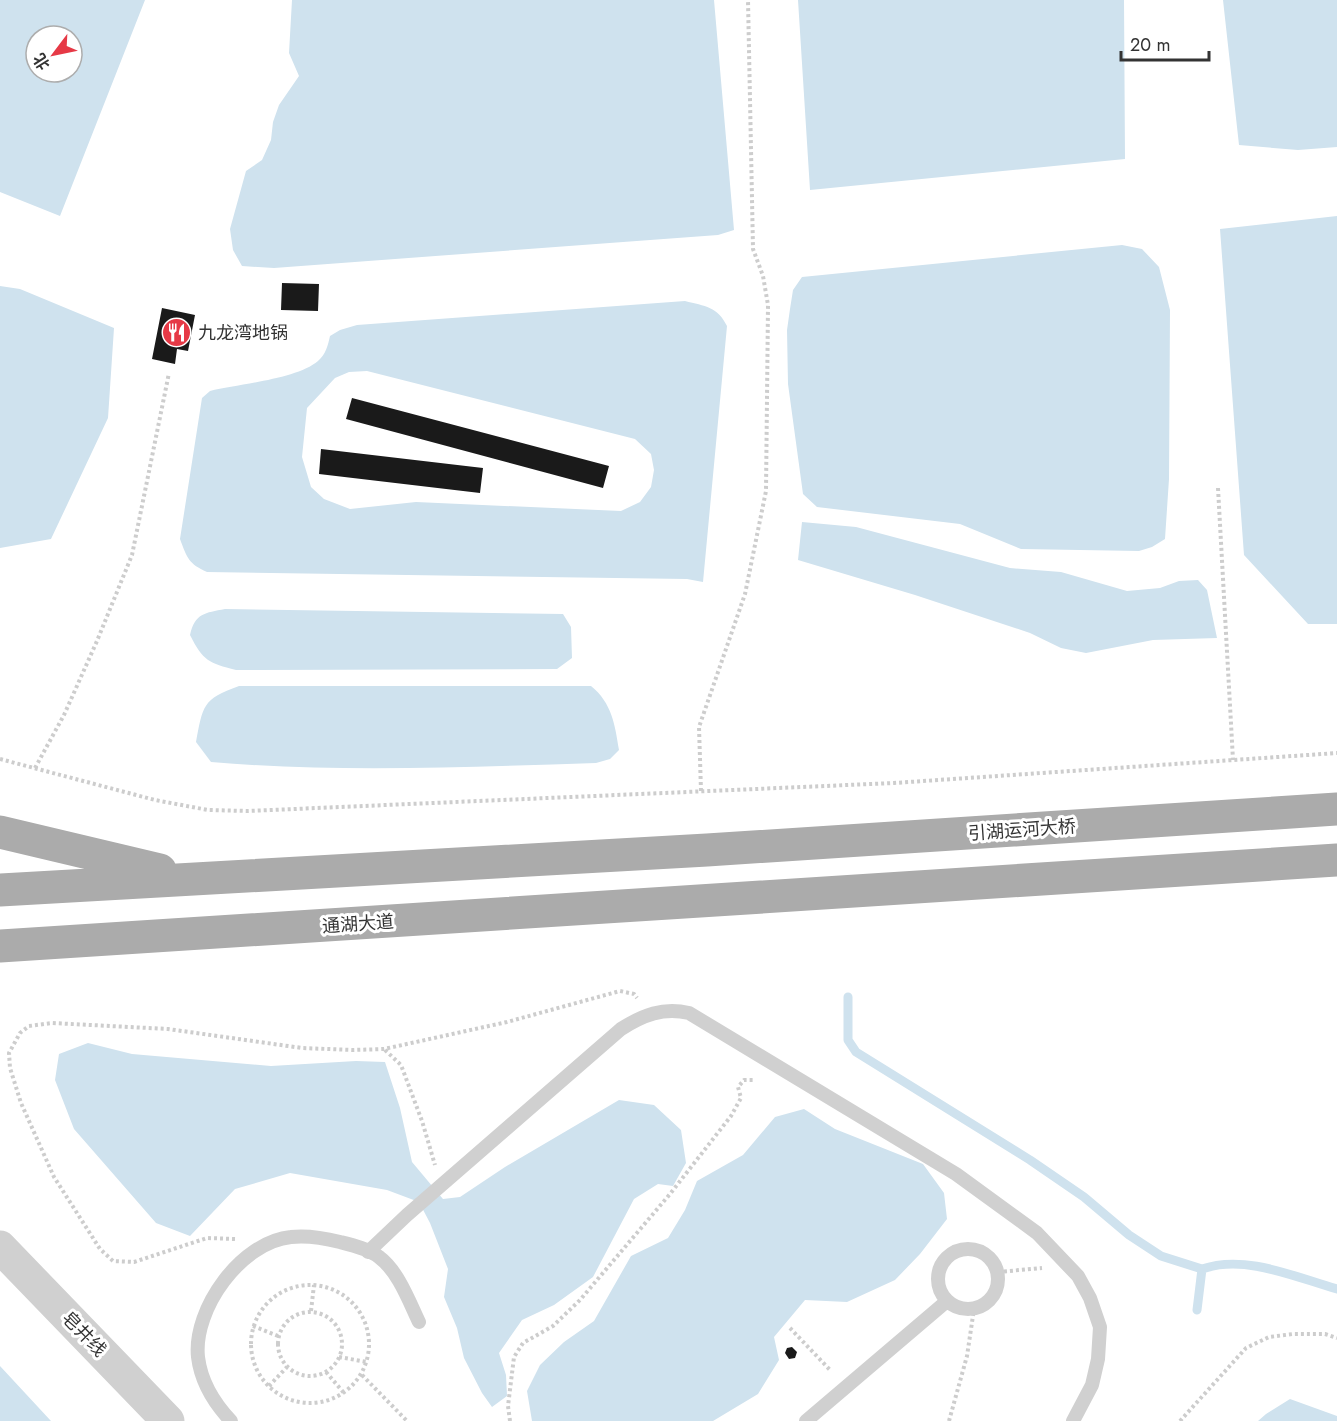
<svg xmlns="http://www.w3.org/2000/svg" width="1337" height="1421" font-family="Jost,'Noto Sans SC',sans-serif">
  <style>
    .water { fill: #cfe2ee; fill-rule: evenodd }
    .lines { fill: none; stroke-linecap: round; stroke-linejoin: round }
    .stream { stroke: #cfe2ee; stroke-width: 9 }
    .building { fill: #1a1a1a }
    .path { stroke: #cdcdcd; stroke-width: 4; stroke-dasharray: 3 3; stroke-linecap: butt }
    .service { stroke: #d0d0d0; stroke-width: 14 }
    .tertiary { stroke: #d0d0d0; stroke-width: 33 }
    .primary { stroke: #ababab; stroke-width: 33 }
    .labels { text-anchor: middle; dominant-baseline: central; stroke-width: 6; stroke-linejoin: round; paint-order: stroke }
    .poi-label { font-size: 18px; fill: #333; stroke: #fff; text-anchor: start }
    .street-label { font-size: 18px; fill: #333; stroke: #fff }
  </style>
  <rect width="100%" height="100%" fill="#fff"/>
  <path class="water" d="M 0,0 L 145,0 L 60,216 L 0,192 ZM 36,36 L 72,36 L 72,72 L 36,72 Z
    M 292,0 L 714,0 L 734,230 L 718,235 L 274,268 L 242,266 L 233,250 L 230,229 L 246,171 L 262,160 L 271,140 L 273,122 L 279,105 L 299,76 L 289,53 Z
    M 798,0 L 1124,0 L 1125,159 L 810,190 Z
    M 1223,0 L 1337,0 L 1337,147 L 1298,150 L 1239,145 Z
    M 1337,216 L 1337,624 L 1308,624 L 1244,555 L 1220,229 Z
    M 1122,245 L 1142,249 L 1159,267 L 1170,310 L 1169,479 L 1165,539 L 1152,547 L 1139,551 L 1021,549 L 960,524 L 817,507 L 803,494 L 788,384 L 787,330 L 790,309 L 793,290 L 802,277 Z
    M 0,286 L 20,289 L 114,328 L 108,418 L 51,539 L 0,548 Z
    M 685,301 C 705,306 718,307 727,326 L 703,582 L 687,579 L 207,572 C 189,564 187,558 180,539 L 202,398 L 210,391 C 239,384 297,379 318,361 C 326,354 328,345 330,336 L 340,330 L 357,325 ZM 367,371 L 635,439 L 651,454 L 654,470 L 651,487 L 640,502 L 621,511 L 416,502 L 350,509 L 324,499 L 311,487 L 302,457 L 307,408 L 335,378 L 349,372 Z
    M 802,522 L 856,527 L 1010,568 L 1061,572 L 1127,591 L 1160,588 L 1179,581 L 1198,580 L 1207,590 L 1217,638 L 1153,640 L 1086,653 L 1061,648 L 1030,633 L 915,595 L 798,560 Z
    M 225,609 L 563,614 L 571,627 L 572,658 L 557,669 L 236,670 C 209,663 203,661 190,635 C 195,613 205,613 225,609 Z
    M 239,686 L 591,686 C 612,703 615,725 619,750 L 610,759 L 596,763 C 467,767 339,773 211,762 L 196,742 C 203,706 202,699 239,686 Z
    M 88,1043 L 132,1054 L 271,1066 L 356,1061 L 385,1062 L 400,1108 L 412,1162 L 443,1199 L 460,1197 L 505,1167 L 619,1100 L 654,1105 L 681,1130 L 686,1163 L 673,1186 L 658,1184 L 634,1199 L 593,1277 L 554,1305 L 522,1320 L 499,1353 L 506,1375 L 507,1396 L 492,1407 L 482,1393 L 464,1358 L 457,1328 L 444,1297 L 448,1269 L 430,1223 L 419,1202 L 387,1190 L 290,1173 L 235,1189 L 190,1236 L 156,1223 L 74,1129 L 55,1080 L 59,1054 Z
    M 804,1109 L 835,1129 L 923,1164 L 944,1193 L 947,1219 L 920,1254 L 895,1280 L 847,1302 L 805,1300 L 774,1337 L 779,1360 L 758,1394 L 713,1421 L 532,1421 L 527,1391 L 540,1365 L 564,1342 L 594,1321 L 631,1256 L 668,1238 L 685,1210 L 697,1181 L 743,1155 L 775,1117 Z
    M 0,1366 L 51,1421 L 0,1421 Z
    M 1290,1399 L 1337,1416 L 1337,1421 L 1258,1421 L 1266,1414 Z"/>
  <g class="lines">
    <path class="stream" d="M 848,997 L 848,1040 L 856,1052 L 1030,1160 L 1084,1197 L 1129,1235 L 1161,1256 L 1202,1269
      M 1197,1310 L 1202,1269 C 1245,1254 1295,1277 1337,1289"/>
  </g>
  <path class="building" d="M 282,283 L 319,284 L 318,311 L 281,310 Z
    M 162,308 L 195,315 L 188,351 L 177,349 L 175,364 L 152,359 Z
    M 352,398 L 609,466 L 603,488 L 346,419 Z
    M 321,449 L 483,468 L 480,493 L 319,474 Z
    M 792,1347 L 797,1352 L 795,1358 L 789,1359 L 785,1353 L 787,1348 Z"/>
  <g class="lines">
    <path class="path" d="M 1218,488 L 1233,760
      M 0,759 L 155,800 L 208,810 L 248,811 L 894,783 L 1337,753
      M 35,768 L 64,715 L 97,641 L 132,555 L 169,373
      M 701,791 L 699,727 L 745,594 L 766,491 L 768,305 L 763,276 L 753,249 L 748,0
      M 385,1050 L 401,1065 L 422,1121 L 435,1165
      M 235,1239 L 207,1238 L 134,1262 L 113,1261 L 100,1249 L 54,1177 L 21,1103 L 10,1068 L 9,1053 L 20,1033 L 29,1026 L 52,1023 L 168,1029 L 302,1048 L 353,1050 L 384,1049 L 507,1022 L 620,991 L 634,994 L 637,998
      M 998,1272 L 1042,1268
      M251 1344a59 59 0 1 1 118 0a59 59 0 1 1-118 0Z
      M 311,1311 L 314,1285
      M278 1344a32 32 0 1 1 64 0a32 32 0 1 1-64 0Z
      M 253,1326 L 278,1336
      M 790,1328 L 831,1371
      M 339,1357 L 367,1362
      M 326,1372 L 344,1393
      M 362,1375 L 407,1421
      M 269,1386 L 287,1367
      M 510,1421 L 508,1406 L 514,1357 L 523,1343 L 553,1326 L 580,1300 L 670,1194 L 731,1116 L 741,1098 L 738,1087 L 744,1080 L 755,1080
      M 949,1421 L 967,1356 L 974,1309
      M 1180,1421 L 1246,1348 L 1269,1337 L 1293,1334 L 1325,1334 L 1337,1338"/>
    <path class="service" d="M938 1279a30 30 0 1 1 60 0a30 30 0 1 1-60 0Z
      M 368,1252 L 407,1215 L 621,1029 C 643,1015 663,1007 689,1013 L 956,1174 L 1037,1233 L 1078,1276 L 1090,1298 L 1100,1327 L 1098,1359 L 1092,1385 L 1073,1421
      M 231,1421 C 214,1403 201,1382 198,1357 C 193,1309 241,1242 291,1237 C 307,1235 324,1238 340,1242 C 352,1245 369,1249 379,1257 C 398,1271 409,1301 419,1322
      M 806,1421 L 947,1301"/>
    <path class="tertiary" d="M 0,1247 L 168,1421"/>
    <path class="primary" d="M 0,832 L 160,870
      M 0,890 L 707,850 L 1337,809
      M 0,946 L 1337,860"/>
  </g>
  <defs>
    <symbol id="restaurant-disc" viewBox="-11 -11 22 22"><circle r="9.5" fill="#e63946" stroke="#fff"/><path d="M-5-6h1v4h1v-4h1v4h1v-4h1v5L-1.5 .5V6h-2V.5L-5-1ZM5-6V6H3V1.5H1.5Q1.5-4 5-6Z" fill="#fff"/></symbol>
  </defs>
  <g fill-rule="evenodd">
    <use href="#restaurant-disc" x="160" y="316" width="33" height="33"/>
  </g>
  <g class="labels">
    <g class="poi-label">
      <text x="198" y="333">九龙湾地锅</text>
    </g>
    <g class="street-label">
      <text transform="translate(1022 830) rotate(-4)">引湖运河大桥</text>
      <text transform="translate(358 924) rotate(-4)">通湖大道</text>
      <text transform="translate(84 1334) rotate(46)">皂井线</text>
    </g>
  </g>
  <g transform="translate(54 54) rotate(238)"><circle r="28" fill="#ffffff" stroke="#adadad" stroke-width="1.5"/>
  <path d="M0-4.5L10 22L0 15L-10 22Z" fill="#e63946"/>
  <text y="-9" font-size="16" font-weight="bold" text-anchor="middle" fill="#333333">北</text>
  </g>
  <path d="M1121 51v9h88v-9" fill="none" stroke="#333333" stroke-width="3"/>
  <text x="1130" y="51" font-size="18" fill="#333333" stroke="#ffffff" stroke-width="4.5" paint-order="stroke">20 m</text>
</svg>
